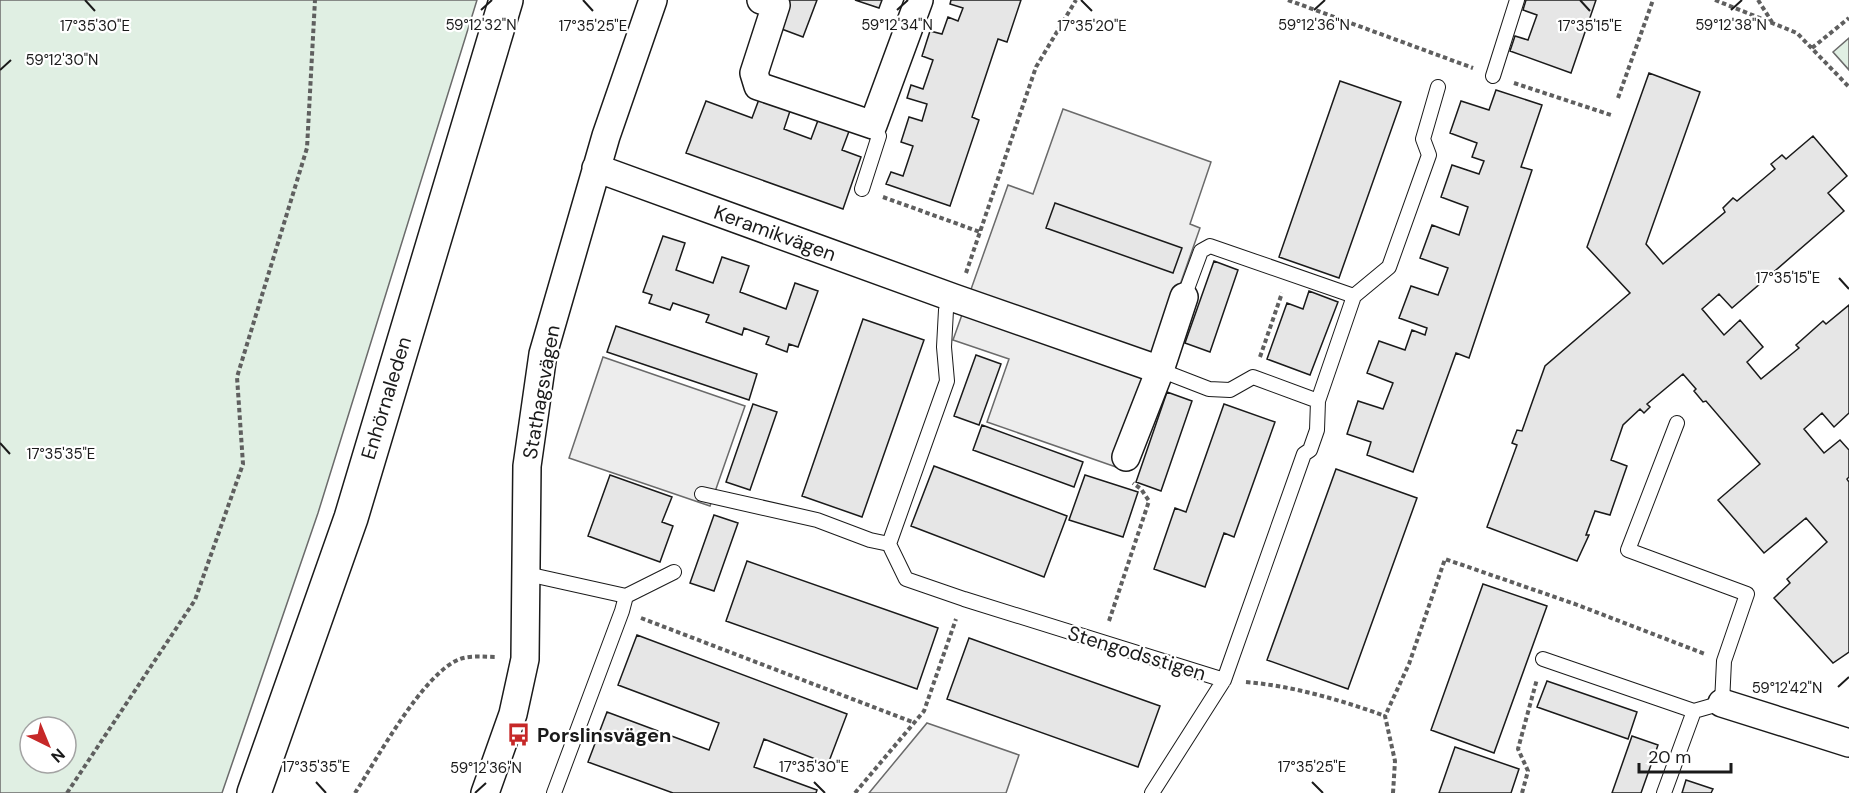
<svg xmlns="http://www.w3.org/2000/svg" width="1849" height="793" font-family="'DM Sans',sans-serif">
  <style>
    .green { fill: #e0efe3; stroke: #6a6a6a; stroke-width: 1.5; fill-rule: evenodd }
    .parking { fill: #ededed; stroke: #6a6a6a; stroke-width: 1.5 }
    .building { fill: #e6e6e6; stroke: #1a1a1a; stroke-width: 1.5 }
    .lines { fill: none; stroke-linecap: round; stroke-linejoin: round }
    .lane-casing { stroke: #1a1a1a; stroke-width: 16 }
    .street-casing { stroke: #1a1a1a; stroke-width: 30 }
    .secondary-casing { stroke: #1a1a1a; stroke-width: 36 }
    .path { stroke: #5f5f5f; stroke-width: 4; stroke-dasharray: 4.5 3; stroke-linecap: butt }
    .lane { stroke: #fff; stroke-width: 14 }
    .street { stroke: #fff; stroke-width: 27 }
    .secondary { stroke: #fff; stroke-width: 33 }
    .ticks { fill: none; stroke: #1a1a1a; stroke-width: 2 }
    .labels { text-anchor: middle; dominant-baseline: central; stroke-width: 4.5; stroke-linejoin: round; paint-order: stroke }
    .street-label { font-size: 20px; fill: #1a1a1a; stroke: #fff }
    .poi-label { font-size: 20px; font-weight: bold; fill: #1a1a1a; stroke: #fff; text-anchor: start }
    .ticks-label { font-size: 15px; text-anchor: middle; fill: #1a1a1a; stroke: #fff; stroke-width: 4.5; stroke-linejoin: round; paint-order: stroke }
  </style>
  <rect width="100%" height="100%" fill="#fff"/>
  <path class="green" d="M 0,0 L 477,0 L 318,513 L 222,793 L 0,793 ZM 30,727 L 66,727 L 66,763 L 30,763 Z
    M 1849,38 L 1849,70 L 1833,52 Z"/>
  <path class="parking" d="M 1063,109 L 1211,162 L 1190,224 L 1200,228 L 1116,467 L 987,422 L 1009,359 L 953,340 L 1008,185 L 1033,194 Z
    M 603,357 L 745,406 L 710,506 L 569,458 Z
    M 927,723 L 1019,755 L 1006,793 L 869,793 Z"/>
  <path class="building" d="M 789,0 L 817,0 L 803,37 L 779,28 Z
    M 855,0 L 882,0 L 879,8 Z
    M 951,0 L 1021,0 L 1007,42 L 998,39 L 972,117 L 979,120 L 950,206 L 886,184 L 891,172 L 903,176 L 913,146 L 901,142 L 909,117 L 922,121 L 927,104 L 907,98 L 911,85 L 923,89 L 933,60 L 922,56 L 930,31 L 942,34 L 948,17 L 958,21 L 963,8 L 950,4 Z
    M 1526,0 L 1596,0 L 1571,73 L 1510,51 L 1515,36 L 1528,40 L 1537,15 L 1523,10 Z
    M 1649,73 L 1700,92 L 1646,244 L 1663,264 L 1725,212 L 1723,208 L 1733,198 L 1737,201 L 1775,169 L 1771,164 L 1782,155 L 1786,159 L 1813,136 L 1847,176 L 1828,193 L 1844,211 L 1732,308 L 1719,294 L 1702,309 L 1724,335 L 1740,320 L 1763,347 L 1747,362 L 1761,379 L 1799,348 L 1796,345 L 1823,321 L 1826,324 L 1849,305 L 1849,413 L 1834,427 L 1822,413 L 1804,429 L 1824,453 L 1840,440 L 1849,450 L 1849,477 L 1847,479 L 1849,482 L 1849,652 L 1833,663 L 1774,598 L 1790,583 L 1787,579 L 1827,542 L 1806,518 L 1764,553 L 1718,500 L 1760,464 L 1706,401 L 1703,402 L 1694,391 L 1696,389 L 1683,374 L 1647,404 L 1650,407 L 1644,413 L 1640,409 L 1623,425 L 1611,460 L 1627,466 L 1610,515 L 1595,511 L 1586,535 L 1589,535 L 1577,561 L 1487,527 L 1517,445 L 1512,443 L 1517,430 L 1522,431 L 1545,366 L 1630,293 L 1587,247 Z
    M 1340,81 L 1401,102 L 1339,278 L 1279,257 Z
    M 1496,90 L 1542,105 L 1521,167 L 1532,170 L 1469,358 L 1456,353 L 1413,472 L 1367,455 L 1371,442 L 1347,434 L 1358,401 L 1383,409 L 1393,383 L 1367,373 L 1379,341 L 1405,350 L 1412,330 L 1425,335 L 1427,328 L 1399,318 L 1411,286 L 1438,295 L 1448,268 L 1420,258 L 1432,225 L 1459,235 L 1468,207 L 1441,197 L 1452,165 L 1479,174 L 1484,161 L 1472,157 L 1477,143 L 1450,133 L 1461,101 L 1489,110 Z
    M 761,94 L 792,105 L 784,129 L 811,139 L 820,115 L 851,126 L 842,150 L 861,157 L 843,209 L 686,153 L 706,101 L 752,118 Z
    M 1055,203 L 1182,248 L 1173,273 L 1046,228 Z
    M 663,236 L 685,243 L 676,270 L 713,283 L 722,257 L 749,266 L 740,292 L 786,309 L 795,283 L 818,291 L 798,347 L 789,344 L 787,352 L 766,344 L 769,337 L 744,328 L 742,335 L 706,322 L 709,315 L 673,303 L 670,310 L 649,303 L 652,295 L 643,292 Z
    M 1214,261 L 1238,270 L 1210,352 L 1185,343 Z
    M 1309,291 L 1338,302 L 1310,375 L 1267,359 L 1287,303 L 1303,309 Z
    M 863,319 L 924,340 L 862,517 L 802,496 Z
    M 616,326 L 757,374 L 749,400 L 607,352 Z
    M 976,355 L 1001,364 L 979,425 L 954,416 Z
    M 1167,392 L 1192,401 L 1161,491 L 1136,482 Z
    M 753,404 L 777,412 L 750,490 L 726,482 Z
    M 1224,404 L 1275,422 L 1234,537 L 1224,533 L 1205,587 L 1154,569 L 1175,508 L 1186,512 Z
    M 982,425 L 1083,462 L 1074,487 L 973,450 Z
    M 934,466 L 1067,516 L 1044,577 L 911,526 Z
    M 1336,469 L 1417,498 L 1348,689 L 1267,660 Z
    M 610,475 L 672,497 L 662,522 L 673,526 L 660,562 L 588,536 Z
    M 1085,475 L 1138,492 L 1123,537 L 1069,520 Z
    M 714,515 L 738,523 L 714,591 L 690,583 Z
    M 747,561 L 938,628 L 917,689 L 726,621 Z
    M 1483,584 L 1547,606 L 1494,753 L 1431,730 Z
    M 637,635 L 847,714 L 828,764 L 764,739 L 754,767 L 817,790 L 816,793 L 673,793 L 588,762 L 607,712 L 709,750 L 719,723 L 618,685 Z
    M 969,638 L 1160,706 L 1138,767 L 947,699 Z
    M 1547,681 L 1637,712 L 1628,739 L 1537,707 Z
    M 1632,736 L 1658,745 L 1641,793 L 1612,793 Z
    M 1455,747 L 1519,769 L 1511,793 L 1439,793 Z
    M 1686,780 L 1713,789 L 1711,793 L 1682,793 Z"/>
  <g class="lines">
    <defs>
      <path id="lane" d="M 1493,76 L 1517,0
        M 862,189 L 879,136 L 873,125
        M 1184,297 L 1201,251 L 1210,246 L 1354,296
        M 1160,370 L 1209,389 L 1230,390 L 1253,377 L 1318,401
        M 702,494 L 817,520 L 870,540 L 889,544 L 906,579 L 964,599 L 1224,680
        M 889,544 L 947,381 L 944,347 L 946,310 L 954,298
        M 527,574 L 626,596 L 674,572
        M 1543,659 L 1694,711
        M 554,793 L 622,611 L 626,596
        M 1152,793 L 1224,680 L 1304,454 L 1310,450 L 1317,430 L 1318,401 L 1354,296 L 1389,267 L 1429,155 L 1423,139 L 1438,87
        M 1664,793 L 1694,711 L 1722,703 L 1724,661 L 1747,594 L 1628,550 L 1677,423"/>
      <path id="street" d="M 761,0 L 776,5 L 754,73 L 758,86 L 873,125 L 919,0
        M 596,168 L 954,298 L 1160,370 L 1126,457
        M 1160,370 L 1184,297
        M 1722,703 L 1849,743
        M 485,793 L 513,714 L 525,659 L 527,466 L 543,354 L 606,136 L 653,0"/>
      <path id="secondary" d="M 254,793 L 351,518 L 506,0"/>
    </defs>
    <use href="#lane" class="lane-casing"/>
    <use href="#street" class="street-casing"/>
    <use href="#secondary" class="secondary-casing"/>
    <path class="path" d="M 1288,0 L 1473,68
      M 1715,0 L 1797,33 L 1849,87
      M 1758,0 L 1772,22
      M 1812,48 L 1849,18
      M 1514,83 L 1611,115
      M 1618,98 L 1653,0
      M 883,197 L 980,232
      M 966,273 L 1036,67 L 1076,0
      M 1260,357 L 1282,293
      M 641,618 L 915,723
      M 1109,621 L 1149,501 L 1141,489 L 1133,483
      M 1246,682 C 1293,686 1341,700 1385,716
      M 67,793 L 195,600 L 243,464 L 237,377 L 307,148 L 315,0
      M 355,793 C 377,759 423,673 460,659 C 471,655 486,657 497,657
      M 855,793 L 924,711 L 956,619
      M 1393,793 L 1395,761 L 1385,716 L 1409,664 L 1445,559 L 1575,604 L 1705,654
      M 1522,793 L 1528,771 L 1518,749 L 1537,679"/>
    <use href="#lane" class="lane"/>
    <use href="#street" class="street"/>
    <use href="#secondary" class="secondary"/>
  </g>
  <path class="ticks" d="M 85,0 L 95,11M 583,0 L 593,11M 1081,0 L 1092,11M 1580,0 L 1590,11M 481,10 L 492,0M 897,10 L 908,0M 1314,10 L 1325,0M 1731,10 L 1742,0M 0,70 L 11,60M 1839,278 L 1849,289M 0,443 L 10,454M 1838,687 L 1849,677M 316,782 L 326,793M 814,782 L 825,793M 1312,782 L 1323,793M 475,793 L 486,783"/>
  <defs>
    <symbol id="bus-bare" viewBox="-9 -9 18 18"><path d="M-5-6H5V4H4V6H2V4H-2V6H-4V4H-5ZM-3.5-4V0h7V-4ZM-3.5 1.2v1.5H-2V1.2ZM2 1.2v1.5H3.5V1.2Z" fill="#c62828" stroke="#fff" stroke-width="2.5" paint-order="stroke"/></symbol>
  </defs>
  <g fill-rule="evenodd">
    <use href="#bus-bare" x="502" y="718" width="33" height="33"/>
  </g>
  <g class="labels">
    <g class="street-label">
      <text transform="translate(775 233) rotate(20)">Keramikvägen</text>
      <text transform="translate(541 392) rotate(-80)">Stathagsvägen</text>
      <text transform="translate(386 398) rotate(-73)">Enhörnaleden</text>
      <text transform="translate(1137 653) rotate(17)">Stengodsstigen</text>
    </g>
    <g class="poi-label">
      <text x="537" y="735">Porslinsvägen</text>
    </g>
  </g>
  <g class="ticks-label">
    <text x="481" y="30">59°12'32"N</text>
    <text x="897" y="30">59°12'34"N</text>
    <text x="1314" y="30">59°12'36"N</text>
    <text x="1731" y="30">59°12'38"N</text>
    <text x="95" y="31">17°35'30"E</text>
    <text x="593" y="31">17°35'25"E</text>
    <text x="1092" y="31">17°35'20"E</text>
    <text x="1590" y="31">17°35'15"E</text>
    <text x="62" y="65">59°12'30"N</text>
    <text x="1788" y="283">17°35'15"E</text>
    <text x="61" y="459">17°35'35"E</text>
    <text x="1787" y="693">59°12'42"N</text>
    <text x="316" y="772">17°35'35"E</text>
    <text x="814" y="772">17°35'30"E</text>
    <text x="1312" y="772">17°35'25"E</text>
    <text x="486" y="773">59°12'36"N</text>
  </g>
  <g transform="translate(48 745) rotate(137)"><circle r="28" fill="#ffffff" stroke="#a3a3a3" stroke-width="1.5"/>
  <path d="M0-4.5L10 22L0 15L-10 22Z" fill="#c62828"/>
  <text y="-9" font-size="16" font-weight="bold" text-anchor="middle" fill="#1a1a1a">N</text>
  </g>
  <path d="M1639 763v9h92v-9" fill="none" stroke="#1a1a1a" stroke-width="3"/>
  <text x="1648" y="763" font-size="18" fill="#1a1a1a" stroke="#ffffff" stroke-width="4.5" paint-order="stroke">20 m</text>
</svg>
